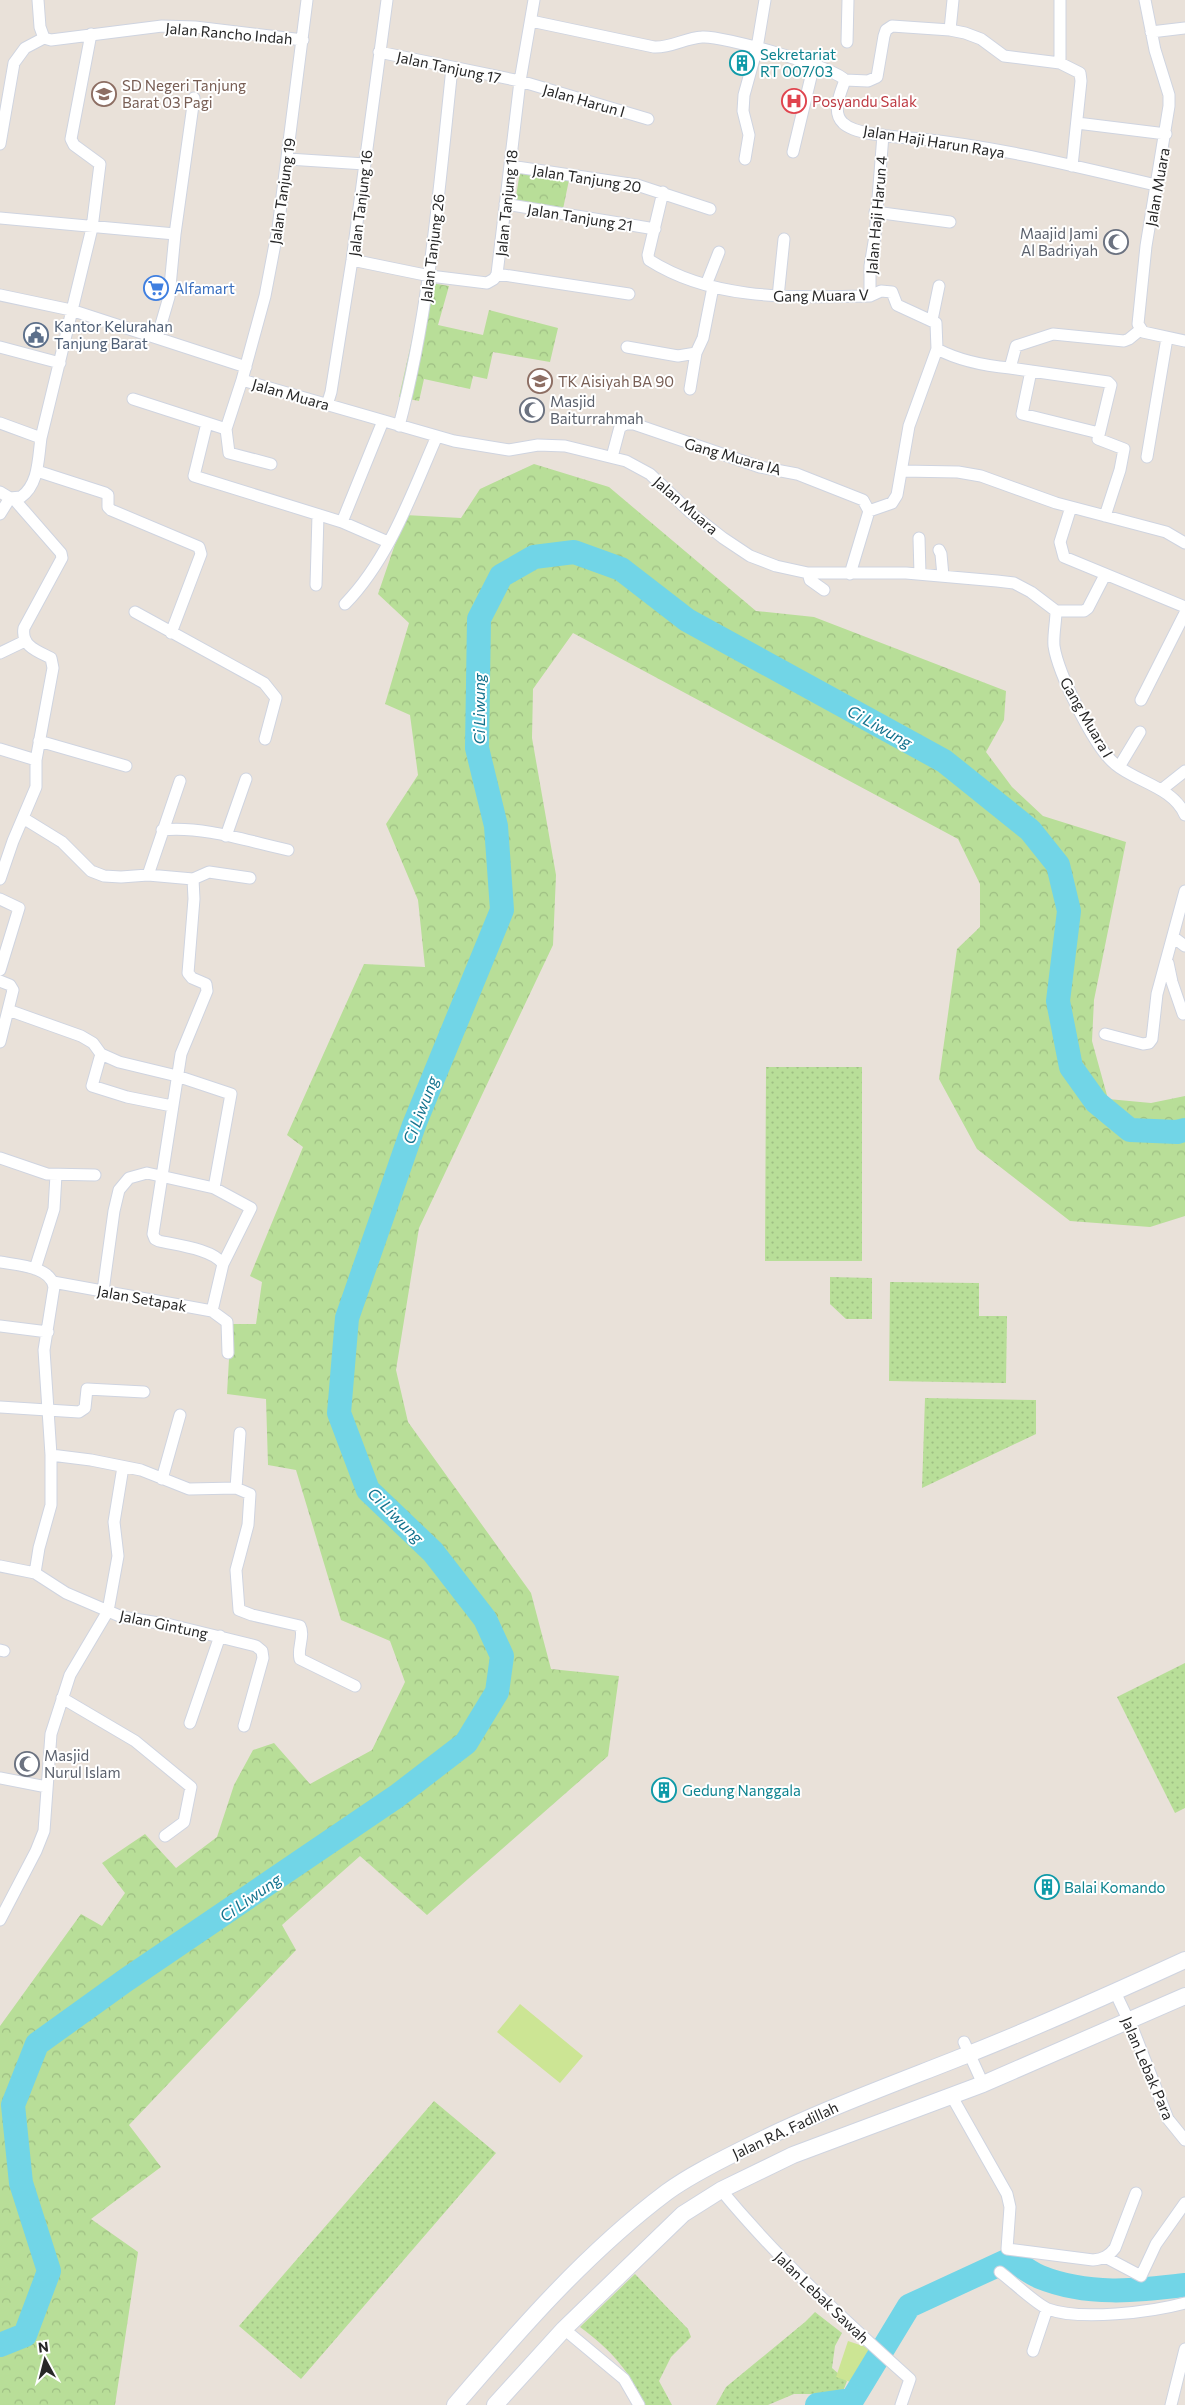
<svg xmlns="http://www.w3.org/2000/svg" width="1185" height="2405" font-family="Commissioner,sans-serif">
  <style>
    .green { fill: url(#green-dots) }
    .forest { fill: url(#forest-crowns) }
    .pitch { fill: #cce594 }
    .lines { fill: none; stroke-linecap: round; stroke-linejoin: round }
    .river { stroke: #71d5e7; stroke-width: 24 }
    .street-casing { stroke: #cfd4e0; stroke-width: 13 }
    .secondary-casing { stroke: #cfd4e0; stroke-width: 18 }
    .street { stroke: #fff; stroke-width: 11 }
    .secondary { stroke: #fff; stroke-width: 16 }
    .labels { text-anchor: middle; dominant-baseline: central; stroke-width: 4; stroke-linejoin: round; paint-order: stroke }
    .street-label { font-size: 15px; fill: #272727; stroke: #fff }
    .culture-label { font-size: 15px; fill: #0d838f; stroke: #fff; text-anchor: start }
    .education-label { font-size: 15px; fill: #785e54; stroke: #fff; text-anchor: start }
    .health-label { font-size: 15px; fill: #be3a42; stroke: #fff; text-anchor: start }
    .worship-label { font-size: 15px; fill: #5b616d; stroke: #fff; text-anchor: start }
    .shop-label { font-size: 15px; fill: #366cbe; stroke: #fff; text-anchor: start }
    .service-label { font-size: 15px; fill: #4e5e75; stroke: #fff; text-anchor: start }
    .water-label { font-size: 16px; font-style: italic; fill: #14738e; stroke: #fff }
  </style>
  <defs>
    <pattern id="green-dots" width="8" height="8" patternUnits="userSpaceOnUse" patternTransform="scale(1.25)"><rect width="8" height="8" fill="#b8de98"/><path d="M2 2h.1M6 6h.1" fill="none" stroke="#9ebe83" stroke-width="1.8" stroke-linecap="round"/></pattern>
    <pattern id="forest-crowns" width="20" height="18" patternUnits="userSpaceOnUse" patternTransform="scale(1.25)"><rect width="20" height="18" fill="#b8de98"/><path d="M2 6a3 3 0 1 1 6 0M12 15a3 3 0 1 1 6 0" fill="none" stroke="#9ebe83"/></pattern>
  </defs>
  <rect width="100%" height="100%" fill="#e9e1d9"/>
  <path class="green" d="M 766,1067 L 862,1067 L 862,1261 L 765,1261 Z
    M 830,1277 L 872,1278 L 872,1319 L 846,1319 L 830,1304 Z
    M 890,1282 L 979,1283 L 979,1316 L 1007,1316 L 1006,1383 L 889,1381 Z
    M 925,1398 L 1036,1400 L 1036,1434 L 922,1488 Z
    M 1185,1663 L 1185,1808 L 1175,1813 L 1117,1697 Z
    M 434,2101 L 496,2153 L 301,2379 L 239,2326 Z
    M 635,2274 L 688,2329 L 691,2337 L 671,2357 L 659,2381 L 672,2405 L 645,2405 C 629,2370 611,2350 580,2327 Z
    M 815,2312 L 842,2333 L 835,2346 L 832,2368 L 847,2381 L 842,2394 L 794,2394 L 768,2405 L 716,2405 L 726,2387 L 805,2322 Z"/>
  <path class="forest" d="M 520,172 L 569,180 L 563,209 L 515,202 Z
    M 425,282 L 449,286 L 438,325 L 483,335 L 489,310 L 558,328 L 550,362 L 493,352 L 487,379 L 473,376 L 470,389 L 424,379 L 419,401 L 399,397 Z
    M 534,464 L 609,487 L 756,611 L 814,617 L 1006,691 L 1004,720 L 986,752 L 1012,787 L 1043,816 L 1126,842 L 1094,1000 L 1092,1041 L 1108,1099 L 1151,1103 L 1185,1096 L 1185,1216 L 1150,1227 L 1070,1221 L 977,1149 L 939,1079 L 957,949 L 980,927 L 980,884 L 958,839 L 573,633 L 533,689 L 532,738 L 556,875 L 553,945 L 419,1228 L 396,1370 L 408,1422 L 531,1593 L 551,1669 L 619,1676 L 608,1756 L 427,1915 L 360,1856 L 282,1925 L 296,1950 L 129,2125 L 161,2167 L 91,2219 L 138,2252 L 115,2405 L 0,2405 L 0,2026 L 81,1914 L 102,1926 L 125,1893 L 102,1863 L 145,1834 L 176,1868 L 217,1837 L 234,1785 L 253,1750 L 274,1743 L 310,1784 L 372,1750 L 405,1682 L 390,1641 L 341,1620 L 296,1470 L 268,1465 L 266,1399 L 227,1394 L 231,1324 L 256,1324 L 262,1282 L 250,1276 L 303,1147 L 287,1135 L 364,964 L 425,967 L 418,900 L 386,824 L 418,775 L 410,715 L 385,704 L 409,623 L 378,594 L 405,515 L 461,518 L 480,489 Z"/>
  <path class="pitch" d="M 520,2004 L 583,2056 L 560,2083 L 497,2032 Z
    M 848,2341 L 872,2349 L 859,2385 L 836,2377 Z"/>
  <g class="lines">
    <path class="river" d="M 0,2345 L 25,2335 L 49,2271 L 21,2183 L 13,2105 L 37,2044 L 126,1980 L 397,1796 L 466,1743 L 497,1692 L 502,1656 L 485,1619 L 433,1552 L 368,1490 L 339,1413 L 347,1318 L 414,1125 L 502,910 L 496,826 L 477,748 L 479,619 L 501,576 L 534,557 L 574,552 L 621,569 L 687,620 L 944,761 L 1030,830 L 1058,865 L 1069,911 L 1058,1001 L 1071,1067 L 1096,1102 L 1130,1130 L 1177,1132 L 1185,1130
      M 817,2405 L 852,2400 L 909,2306 L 1011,2259 C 1020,2265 1030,2273 1040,2277 C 1087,2296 1137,2291 1185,2285"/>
    <defs>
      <path id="street" d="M 38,0 L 40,27 L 44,38 L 51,40 L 162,26 L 195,27 L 303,40
        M 534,0 L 520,81 L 497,274 L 629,294
        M 1145,0 L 1155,50 L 1169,95 L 1169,106 L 1146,246 L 1138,324 L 1143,332 L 1185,341
        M 531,21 L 654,47 C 671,48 685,38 702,37 C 721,35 834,67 845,80 C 841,92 831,112 843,123 C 856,136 902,137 921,139 C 1000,147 1078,167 1156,185
        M 950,30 L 953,0
        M 1151,32 L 1185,28
        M 847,42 L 848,0
        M 379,52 L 520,81 L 648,119
        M 1060,63 L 1060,0
        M 845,80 L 868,81 L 877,77 L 884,36 L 886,30 L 892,26 L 950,30 L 965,33 L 981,39 L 1004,56 L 1060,63 L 1080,73 L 1081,81 L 1072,166
        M 1077,123 L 1166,134
        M 0,144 L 14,63 L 25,48 L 44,38
        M 793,152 L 814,64
        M 288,159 L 365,164
        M 745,159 L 749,135 L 743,111 L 744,95 L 757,48 L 765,0
        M 510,166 L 637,185 L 710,209
        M 663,192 L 648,255 L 649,260 C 715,302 795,297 870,296 L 881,291 L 892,292 L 897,305 L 936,323 L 937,349 C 958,360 987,366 1010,368 L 1016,346 L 1053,334 L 1124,341 L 1129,339 L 1140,330
        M 505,204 L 655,229
        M 875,212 L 950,222
        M 0,218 L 175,234 L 169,297 L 157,338
        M 175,234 L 194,98
        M 352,260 L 430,276 L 487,283 L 494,279 L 497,274
        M 706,285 L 719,252
        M 0,295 L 71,310 L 246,367
        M 870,296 L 870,266 L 875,236 L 883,135
        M 778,297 L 784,239
        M 932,320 L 939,286
        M 0,347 L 60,363
        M 627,347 L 678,356 L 696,353 L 703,338 L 713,287
        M 1010,368 L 1108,382 L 1111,385 L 1098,439 L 1124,449 L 1120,470 L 1105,516
        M 1031,371 L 1022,414 L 1099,433
        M 242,380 L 454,441 L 509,450 L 538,445 L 565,446 L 626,461 L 650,474 L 691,513 L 723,538 L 750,556 L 776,566 L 808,573 L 906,573 L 997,581 L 1014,583 L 1031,592 L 1056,611 L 1084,611 L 1088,608 L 1105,575
        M 690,389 L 696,353
        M 133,399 L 226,429
        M 327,405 L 331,392 L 352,260 L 387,0
        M 0,423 L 41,438
        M 207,423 L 194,476 L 342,522 L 388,542
        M 399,426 C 430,309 439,189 452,68
        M 612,457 L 620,427 L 626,424 L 634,424 L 760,467 L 797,474 L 863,500 L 869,511 L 850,574
        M 1147,457 L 1167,338
        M 271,464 L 229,453 L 226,429 L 242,380 L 265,296 L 278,228 L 307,0
        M 37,471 L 105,493 L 108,495 L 108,507 L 111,510 L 199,547 L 201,554 L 171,633
        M 902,471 L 958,472 L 981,476 L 1056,503 L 1166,532 L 1185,543
        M 0,492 L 10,498 L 21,497 C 39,484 38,459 41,438 L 92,228 L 100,164 L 74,145 L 71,139 L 91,34
        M 1071,507 L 1060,542 L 1064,557 L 1185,607
        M 869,511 L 892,503 L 897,495 L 909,426 L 937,349
        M 0,514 L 10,498
        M 342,522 L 383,421
        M 919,538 L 920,574
        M 939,550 L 941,554 L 943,576
        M 808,573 L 810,580 L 824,590
        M 316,585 L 318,515
        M 345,604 C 389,559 412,493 437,436
        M 1056,611 C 1056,622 1053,635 1054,646 C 1058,673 1094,747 1115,764 C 1136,782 1173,787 1185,815
        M 135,612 L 264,683 L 276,698 L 265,739
        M 0,653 L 25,641
        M 1141,700 L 1185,613
        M 39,741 L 126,766
        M 0,749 L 36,760
        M 1119,767 L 1140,732
        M 1161,790 L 1185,771
        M 23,818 L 62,842 L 91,871 L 104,876 L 121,877 L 148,875 L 193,879 L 194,899 L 188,973 L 192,978 L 206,984 L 207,991 L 181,1054 L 153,1234 L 155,1239 L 159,1241 C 176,1245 213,1249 223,1264 L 212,1311
        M 162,830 C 204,826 247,841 288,850
        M 226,836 L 246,779
        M 148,875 L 180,781
        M 0,879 L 13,841 L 36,787 L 36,760 L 53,668 L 51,658 C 37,651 21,646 24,628 L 62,558 L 61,553 L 13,498
        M 193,879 L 209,872 L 250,878
        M 0,899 L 19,908 L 0,970
        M 1173,937 L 1185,946
        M 1168,963 L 1172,982 L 1183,1014
        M 0,981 L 10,985 L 13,990 L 0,1042
        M 8,1010 L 81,1036 L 93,1043 L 101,1054 L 119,1062 L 177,1076 L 231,1094 L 214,1188
        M 1105,1034 L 1143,1044 L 1149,1043 L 1152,1039 L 1157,994 L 1185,891
        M 101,1054 L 92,1086 L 127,1097 L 172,1106
        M 0,1158 L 47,1174 L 95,1175
        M 0,1262 C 16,1265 51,1266 54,1287 L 44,1350 L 51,1455 L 51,1505 L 39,1548 L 35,1573
        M 35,1269 L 54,1209 L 56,1175
        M 53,1282 L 212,1311 L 227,1322 L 228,1353
        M 103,1291 L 114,1211 L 119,1190 L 129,1178 L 147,1173 L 214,1188 L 251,1208 L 223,1264
        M 0,1326 L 48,1332
        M 0,1407 L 79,1412 L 85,1408 L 87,1389 L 144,1392
        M 51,1455 L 91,1460 L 141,1470 L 189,1489 L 236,1488 L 250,1494 L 248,1525 L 236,1570 L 239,1610 L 252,1615 L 300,1626 C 305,1636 297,1648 300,1659 L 355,1686
        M 123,1467 L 114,1522 L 118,1556 L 108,1611 L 122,1617 L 171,1625 L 256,1646 L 262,1651 L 263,1658 L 244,1726
        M 162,1479 L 180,1415
        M 236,1488 L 240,1433
        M 0,1566 L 35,1573 L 66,1593 L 108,1611 L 70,1675 L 51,1734 L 44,1831 L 36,1851 L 0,1920
        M 0,1650 L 4,1651
        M 62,1698 L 135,1741 L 191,1787 L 184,1822 L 165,1836
        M 190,1723 L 220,1636
        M 0,1778 L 47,1787
        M 1115,1992 L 1134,2032 L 1168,2119 L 1185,2140
        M 964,2042 L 983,2084
        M 951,2095 L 1007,2194 L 1010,2207 L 1007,2249 L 1093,2260 C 1103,2259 1109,2256 1115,2248 L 1136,2193
        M 721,2190 C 778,2259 844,2320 910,2379 L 901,2405
        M 1105,2257 L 1141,2276 L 1156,2244 L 1185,2203
        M 1000,2272 C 1012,2281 1036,2304 1048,2309 C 1080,2321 1152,2312 1185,2303
        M 564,2329 L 624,2379 L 639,2405
        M 1033,2351 L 1047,2309
        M 1171,2405 L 1185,2349"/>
      <path id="secondary" d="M 455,2405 C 520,2329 587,2252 667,2192 C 689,2176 715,2163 739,2151 C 813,2113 891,2085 969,2054 C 1042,2025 1113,1993 1185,1960
        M 495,2405 L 564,2329 L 683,2214 L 721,2190 L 793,2155 L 983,2084 L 1185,1996"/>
    </defs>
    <use href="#street" class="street-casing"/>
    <use href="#secondary" class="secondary-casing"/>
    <use href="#street" class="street"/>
    <use href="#secondary" class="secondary"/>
  </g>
  <defs>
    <symbol id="building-ring" viewBox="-11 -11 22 22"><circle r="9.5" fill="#fff" stroke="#0f9aa8" stroke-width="1.5"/><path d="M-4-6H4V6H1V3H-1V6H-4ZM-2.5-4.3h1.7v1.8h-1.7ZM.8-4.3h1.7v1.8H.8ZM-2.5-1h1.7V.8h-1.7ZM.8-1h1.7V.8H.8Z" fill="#0f9aa8"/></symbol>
    <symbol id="school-ring" viewBox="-11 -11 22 22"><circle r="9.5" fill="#fff" stroke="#8d6e63" stroke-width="1.5"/><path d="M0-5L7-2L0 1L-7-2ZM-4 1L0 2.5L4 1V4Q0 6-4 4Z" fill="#8d6e63"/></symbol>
    <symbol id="hospital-ring" viewBox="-11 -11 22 22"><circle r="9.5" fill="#fff" stroke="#e0444e" stroke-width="1.5"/><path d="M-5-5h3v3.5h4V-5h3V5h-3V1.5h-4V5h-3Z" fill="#e0444e"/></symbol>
    <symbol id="mosque-ring" viewBox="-11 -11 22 22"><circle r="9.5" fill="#fff" stroke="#6b7280" stroke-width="1.5"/><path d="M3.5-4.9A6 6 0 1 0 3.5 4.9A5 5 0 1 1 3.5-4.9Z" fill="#6b7280"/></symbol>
    <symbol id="supermarket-ring" viewBox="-11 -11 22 22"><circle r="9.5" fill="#fff" stroke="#3f7fe0" stroke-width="1.5"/><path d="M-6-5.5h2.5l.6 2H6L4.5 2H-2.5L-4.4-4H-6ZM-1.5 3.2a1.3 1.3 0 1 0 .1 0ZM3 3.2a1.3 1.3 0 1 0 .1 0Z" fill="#3f7fe0"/></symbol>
    <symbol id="civic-ring" viewBox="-11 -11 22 22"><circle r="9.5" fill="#fff" stroke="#5c6f8a" stroke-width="1.5"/><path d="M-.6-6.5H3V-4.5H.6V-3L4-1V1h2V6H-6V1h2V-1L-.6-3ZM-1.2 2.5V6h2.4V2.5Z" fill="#5c6f8a"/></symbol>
  </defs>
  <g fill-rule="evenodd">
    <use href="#building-ring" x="728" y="49" width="28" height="28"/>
    <use href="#school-ring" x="90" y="80" width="28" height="28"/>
    <use href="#hospital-ring" x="780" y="87" width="28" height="28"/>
    <use href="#mosque-ring" x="1102" y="228" width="28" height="28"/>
    <use href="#supermarket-ring" x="142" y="274" width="28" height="28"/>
    <use href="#civic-ring" x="22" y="321" width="28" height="28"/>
    <use href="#school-ring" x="526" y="367" width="28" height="28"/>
    <use href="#mosque-ring" x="518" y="396" width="28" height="28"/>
    <use href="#mosque-ring" x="13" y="1750" width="28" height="28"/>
    <use href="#building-ring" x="650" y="1776" width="28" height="28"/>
    <use href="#building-ring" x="1033" y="1873" width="28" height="28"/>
  </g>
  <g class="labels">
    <g class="street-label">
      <text transform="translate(229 33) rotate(5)">Jalan Rancho Indah</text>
      <text transform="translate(449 67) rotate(12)">Jalan Tanjung 17</text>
      <text transform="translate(584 100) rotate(16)">Jalan Harun I</text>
      <text transform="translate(934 141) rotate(9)">Jalan Haji Harun Raya</text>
      <text transform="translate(587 178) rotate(9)">Jalan Tanjung 20</text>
      <text transform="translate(1157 187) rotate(-80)">Jalan Muara</text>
      <text transform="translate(282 191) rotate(-82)">Jalan Tanjung 19</text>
      <text transform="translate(360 203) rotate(-83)">Jalan Tanjung 16</text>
      <text transform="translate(506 203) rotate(-84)">Jalan Tanjung 18</text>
      <text transform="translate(876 215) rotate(-85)">Jalan Haji Harun 4</text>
      <text transform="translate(580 217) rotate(9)">Jalan Tanjung 21</text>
      <text transform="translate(432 248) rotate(-83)">Jalan Tanjung 26</text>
      <text transform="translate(821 295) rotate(-1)">Gang Muara V</text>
      <text transform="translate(291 394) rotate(16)">Jalan Muara</text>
      <text transform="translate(733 456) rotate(16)">Gang Muara IA</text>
      <text transform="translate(686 505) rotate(41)">Jalan Muara</text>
      <text transform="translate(1087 717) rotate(60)">Gang Muara I</text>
      <text transform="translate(142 1298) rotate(10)">Jalan Setapak</text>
      <text transform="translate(164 1624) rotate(12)">Jalan Gintung</text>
      <text transform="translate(1148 2068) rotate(67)">Jalan Lebak Para</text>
      <text transform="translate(785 2130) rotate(-25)">Jalan RA. Fadillah</text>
      <text transform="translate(822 2297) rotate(44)">Jalan Lebak Sawah</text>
    </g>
    <g class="culture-label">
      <text x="760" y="54">Sekretariat<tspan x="760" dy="17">RT 007/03</tspan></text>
      <text x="682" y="1790">Gedung Nanggala</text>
      <text x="1064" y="1887">Balai Komando</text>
    </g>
    <g class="education-label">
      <text x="122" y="85">SD Negeri Tanjung<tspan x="122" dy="17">Barat 03 Pagi</tspan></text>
      <text x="558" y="381">TK Aisiyah BA 90</text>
    </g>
    <g class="health-label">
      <text x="812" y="101">Posyandu Salak</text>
    </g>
    <g class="worship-label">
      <text x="1098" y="233" text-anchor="end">Maajid Jami<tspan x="1098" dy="17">Al Badriyah</tspan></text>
      <text x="550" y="401">Masjid<tspan x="550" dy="17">Baiturrahmah</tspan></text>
      <text x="44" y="1755">Masjid<tspan x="44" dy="17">Nurul Islam</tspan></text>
    </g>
    <g class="shop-label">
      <text x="174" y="288">Alfamart</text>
    </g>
    <g class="service-label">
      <text x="54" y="326">Kantor Kelurahan<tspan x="54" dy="17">Tanjung Barat</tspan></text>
    </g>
    <g class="water-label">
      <text transform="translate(478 709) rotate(-90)">Ci Liwung</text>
      <text transform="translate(880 726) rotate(29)">Ci Liwung</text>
      <text transform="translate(420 1110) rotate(-69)">Ci Liwung</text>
      <text transform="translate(396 1515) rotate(45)">Ci Liwung</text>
      <text transform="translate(250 1897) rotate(-35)">Ci Liwung</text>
    </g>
  </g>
  <g transform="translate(45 2360) rotate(353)" stroke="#ffffff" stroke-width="4" paint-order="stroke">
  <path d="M0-4L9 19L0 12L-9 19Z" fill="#272727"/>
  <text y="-8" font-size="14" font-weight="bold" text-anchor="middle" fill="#272727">N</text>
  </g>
</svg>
